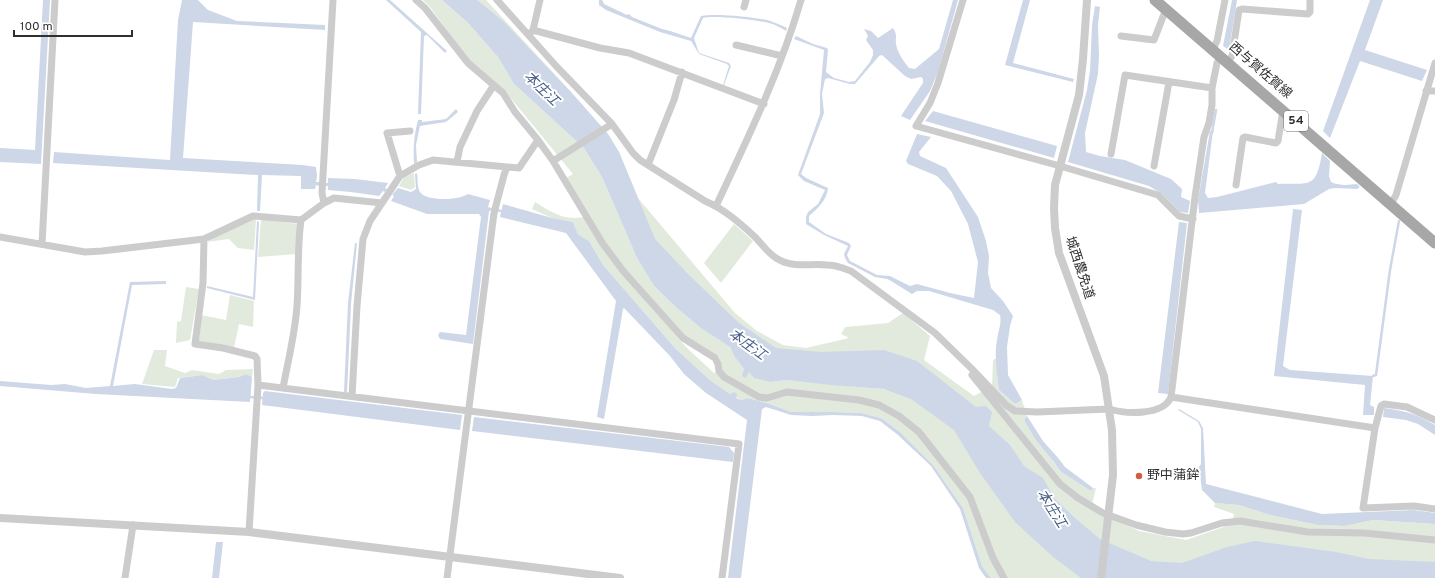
<svg xmlns="http://www.w3.org/2000/svg" width="1435" height="578" font-family="Overpass,'Noto Sans JP',sans-serif">
  <style>
    .green { fill: #e2eade; fill-rule: evenodd }
    .water { fill: #cdd7e8 }
    .lines { fill: none; stroke-linecap: round; stroke-linejoin: round }
    .stream { stroke: #cdd7e8; stroke-width: 2.5 }
    .minor { stroke: #ccc; stroke-width: 7 }
    .tertiary { stroke: #ccc; stroke-width: 8 }
    .primary { stroke: #a7a7a7; stroke-width: 11 }
    .poi-dot { fill: #d05e47; stroke: #fff; stroke-width: 1.5 }
    .labels { text-anchor: middle; dominant-baseline: central; stroke-width: 4; stroke-linejoin: round; paint-order: stroke }
    .shield { fill: #fff; stroke: #6d6d6d; stroke-width: 1 }
    .shield-label { font-size: 12px; font-weight: bold; fill: #2f2f2f }
    .street-label { font-size: 13px; fill: #2f2f2f; stroke: #fff }
    .poi-label { font-size: 13px; fill: #2f2f2f; stroke: #fff; text-anchor: start }
    .water-label { font-size: 14px; font-style: italic; fill: #475e87; stroke: #fff }
  </style>
  <rect width="100%" height="100%" fill="#fff"/>
  <path class="green" d="M 423,0 L 442,0 L 468,23 L 498,57 L 514,84 L 584,148 L 602,177 L 637,258 L 654,286 L 678,309 L 702,329 L 730,347 L 734,356 L 744,369 L 771,382 L 787,380 L 923,393 L 1085,578 L 991,578 L 982,566 L 963,508 L 933,465 L 900,432 L 881,418 L 861,413 L 832,412 L 791,412 L 770,404 L 748,398 L 741,400 L 730,394 L 711,381 L 675,348 L 603,265 L 589,241 L 578,234 L 573,222 L 552,218 L 532,209 L 535,202 C 551,212 564,221 584,217 L 563,180 L 573,174 L 505,91 L 469,61 L 430,7 ZM 662,319 L 684,337 L 719,357 L 721,369 L 714,373 L 687,348 Z
    M 472,0 L 486,0 L 571,92 L 608,134 L 619,152 L 638,198 L 735,313 L 757,331 L 783,345 L 806,348 L 849,338 L 841,334 L 845,327 L 888,323 L 903,313 L 930,336 L 924,360 L 974,396 L 992,386 L 993,360 L 997,358 L 997,374 L 999,390 L 1015,404 L 1022,400 L 1027,416 L 1024,420 L 1061,472 L 1091,491 L 1093,488 L 1096,488 L 1091,509 L 1139,531 L 1186,540 L 1232,524 L 1234,514 L 1214,507 L 1215,503 L 1239,505 L 1270,515 L 1318,525 L 1345,526 L 1373,520 L 1435,524 L 1435,573 L 1191,569 L 1123,571 L 1018,469 L 973,411 L 792,359 L 740,332 L 645,232 L 611,144 Z
    M 414,173 L 415,187 L 411,190 L 399,186 L 404,177 Z
    M 256,219 L 254,250 L 238,248 L 229,239 L 207,242 L 245,221 Z
    M 261,219 L 298,224 L 296,254 L 258,257 Z
    M 734,224 L 753,241 L 721,283 L 704,263 Z
    M 186,287 L 199,289 L 190,340 L 176,343 L 177,322 L 181,321 Z
    M 230,295 L 254,301 L 253,327 L 239,324 L 234,348 L 197,341 L 201,315 L 226,320 Z
    M 154,350 L 167,350 L 165,366 L 185,373 L 192,370 L 219,374 L 226,370 L 253,369 L 252,377 L 246,374 L 239,377 L 214,380 L 202,375 L 178,378 L 175,387 L 142,384 Z"/>
  <path class="water" d="M 43,0 L 50,0 L 41,164 L 0,162 L 0,148 L 35,150 Z
    M 182,0 L 198,0 L 208,10 L 237,21 L 325,25 L 325,30 L 193,22 L 183,158 L 303,165 L 316,167 L 317,176 L 316,182 L 319,182 L 319,186 L 316,185 L 315,189 L 301,189 L 301,176 L 262,175 L 260,211 L 257,211 L 258,175 L 53,163 L 54,152 L 170,160 L 178,20 Z
    M 386,0 L 390,0 L 447,51 L 445,53 L 427,35 L 424,36 L 421,114 L 418,114 L 421,32 Z
    M 442,0 L 477,0 L 503,21 L 571,92 L 608,134 L 619,152 L 655,239 L 688,274 L 739,323 L 776,348 L 820,352 L 884,350 L 917,361 L 976,407 L 986,406 L 992,412 L 989,426 L 1010,445 L 1024,466 L 1043,478 L 1054,498 L 1075,518 L 1100,539 L 1151,561 L 1182,563 L 1227,547 L 1255,541 L 1336,552 L 1369,559 L 1435,562 L 1435,578 L 1081,578 L 1052,556 L 1015,522 L 980,473 L 954,430 L 911,399 L 884,389 L 831,385 L 787,380 L 771,382 L 754,378 L 749,372 L 746,378 L 742,376 L 744,369 L 734,356 L 730,347 L 702,329 L 678,309 L 654,286 L 637,258 L 602,177 L 584,148 L 514,84 L 498,57 L 468,23 Z
    M 599,0 L 602,0 L 604,4 L 627,15 L 629,14 L 632,17 L 662,29 L 670,31 L 691,38 L 701,16 C 715,13 753,17 767,20 C 774,22 781,25 787,28 L 786,31 C 783,29 779,27 775,25 C 764,20 714,15 703,18 L 694,38 L 699,53 L 729,63 L 731,66 L 724,85 L 723,85 L 729,66 L 727,64 L 699,54 L 691,41 L 660,32 L 606,10 L 599,5 Z
    M 953,0 L 958,0 L 938,72 L 930,91 L 910,120 L 901,116 L 923,83 L 923,79 L 921,77 L 911,79 L 905,76 L 882,55 L 879,56 L 855,84 L 850,84 L 828,78 L 825,79 L 822,94 L 824,113 L 801,174 L 806,178 L 828,188 C 827,200 818,208 809,216 L 809,222 L 826,234 L 849,243 L 851,246 L 847,255 L 850,261 L 877,275 L 890,276 L 910,286 L 917,284 L 950,293 L 974,298 L 978,262 L 968,224 L 951,191 L 937,176 L 908,164 L 906,161 L 917,134 L 931,137 L 919,152 L 920,156 L 946,168 L 978,217 L 986,241 L 989,256 L 988,273 L 991,288 L 1003,301 L 1013,316 L 1010,326 L 1007,347 L 1008,375 L 1022,400 L 1015,404 L 999,390 C 997,374 994,356 997,340 C 998,331 1002,324 1000,315 L 993,310 L 929,291 L 917,291 L 912,294 L 891,281 L 887,279 L 875,277 L 848,263 L 845,258 L 844,254 L 848,246 L 824,235 L 806,224 L 806,217 L 808,212 L 818,204 L 825,190 L 804,181 L 798,175 L 820,114 L 820,94 L 824,50 L 794,39 L 796,36 L 813,44 L 827,48 L 828,50 L 826,72 L 834,78 L 849,82 L 855,81 L 870,62 L 873,55 L 873,50 L 866,40 L 868,36 L 864,29 L 871,31 L 878,38 L 893,28 C 898,36 895,36 896,44 C 897,52 904,62 909,68 L 915,69 L 939,49 Z
    M 1023,0 L 1030,0 L 1013,63 L 1074,79 L 1073,82 L 1005,65 Z
    M 1232,0 L 1237,0 L 1229,50 L 1223,46 Z
    M 1370,0 L 1383,0 L 1365,50 L 1427,70 L 1422,81 L 1360,61 L 1330,138 L 1323,131 Z
    M 1095,6 L 1100,7 L 1098,25 L 1099,55 L 1098,74 L 1085,133 L 1086,152 L 1100,156 L 1125,160 L 1171,179 L 1182,189 L 1181,197 L 1190,201 L 1188,213 L 1180,212 L 1162,194 L 1149,186 L 1068,162 L 1087,90 L 1090,71 L 1092,25 Z
    M 456,109 L 458,112 L 446,122 L 420,126 L 416,145 L 417,162 L 414,164 C 413,148 414,135 418,120 L 422,120 L 422,122 L 446,119 Z
    M 933,111 L 1057,146 L 1054,158 L 925,121 Z
    M 1210,131 L 1213,131 L 1205,193 L 1208,198 L 1217,197 L 1276,182 L 1278,184 C 1311,183 1316,189 1322,153 L 1330,161 L 1329,176 L 1331,182 C 1339,186 1349,185 1357,184 L 1360,187 L 1357,189 L 1335,188 L 1329,189 L 1304,204 L 1199,213 L 1198,200 Z
    M 417,173 C 418,179 417,187 420,192 C 427,202 459,200 468,194 L 490,200 L 488,207 L 491,208 L 490,211 L 489,211 L 473,344 L 440,339 L 438,335 L 440,332 L 466,335 L 481,217 L 479,214 L 427,214 L 391,201 L 394,196 L 392,195 L 398,188 L 411,192 L 416,189 L 415,174 Z
    M 328,178 L 355,179 L 388,183 L 385,188 L 387,189 L 385,192 L 383,191 L 379,196 L 351,192 L 328,190 L 328,186 L 326,186 L 326,183 L 328,183 Z
    M 503,204 L 552,218 L 573,222 L 578,234 L 589,241 L 603,265 L 675,348 L 711,381 L 730,394 L 734,392 L 737,394 L 736,398 L 741,400 L 748,398 L 770,404 L 791,412 L 832,412 L 861,413 L 881,418 L 900,432 L 933,465 L 963,508 L 982,566 L 991,578 L 986,578 L 979,568 L 960,509 L 931,466 L 898,435 L 880,421 L 862,416 L 834,415 L 812,416 L 791,415 L 766,407 L 762,409 L 741,578 L 728,578 L 747,420 L 706,393 L 684,374 L 670,356 L 624,308 L 623,309 L 604,419 L 597,417 L 616,301 L 566,233 L 500,217 Z
    M 1293,209 L 1302,210 L 1283,366 L 1290,370 L 1373,376 L 1370,405 L 1374,407 L 1374,415 L 1363,415 L 1365,385 L 1274,376 Z
    M 257,221 L 259,222 L 255,300 L 207,288 L 207,286 L 253,297 Z
    M 1179,222 L 1187,223 L 1168,394 L 1158,393 Z
    M 355,243 L 357,243 L 351,304 L 347,393 L 344,392 L 348,303 Z
    M 166,281 L 166,284 L 132,285 L 113,386 L 135,384 L 172,389 L 176,388 L 180,378 L 202,375 L 214,380 L 239,377 L 246,374 L 252,377 L 250,402 L 96,394 L 0,386 L 0,381 L 51,385 L 65,384 L 86,388 L 110,386 L 130,282 Z
    M 265,391 L 462,415 L 460,430 L 262,405 L 263,393 Z
    M 1384,408 C 1406,411 1416,414 1435,425 L 1435,435 L 1418,424 L 1406,420 L 1383,417 Z
    M 1179,409 L 1199,421 L 1203,428 L 1206,484 L 1322,514 L 1414,510 L 1435,513 L 1435,524 L 1373,520 L 1345,526 L 1318,525 L 1270,515 L 1239,505 L 1215,503 L 1202,490 L 1199,467 L 1201,464 L 1201,429 L 1198,422 L 1178,410 Z
    M 1027,416 L 1043,441 L 1059,459 L 1065,467 L 1093,488 L 1091,491 L 1061,472 L 1054,462 L 1036,440 L 1024,420 Z
    M 474,417 L 729,447 L 734,453 L 733,462 L 472,431 Z
    M 216,542 L 223,542 L 219,578 L 212,578 Z"/>
  <g class="lines">
    <path class="stream" d="M 1212,133 L 1216,110
      M 491,209 L 501,211
      M 1373,376 L 1376,375 L 1390,270 L 1399,221
      M 250,397 L 263,398"/>
    <path class="minor" d="M 416,0 L 425,8 L 468,63 L 503,93 L 515,112 L 538,140 L 553,161 L 603,244 L 624,272 L 683,338 L 715,358 L 718,364 L 719,371 L 724,377 L 759,397 L 767,398 L 787,392 L 859,400 L 879,405 L 899,416 L 919,432 L 970,497 L 993,558 L 1004,578
      M 497,0 L 557,67 L 612,124 L 633,153 L 640,160 L 705,201 C 724,209 740,223 755,237 C 762,244 768,253 776,258 C 793,269 810,263 827,265 C 836,265 843,268 851,271 L 935,333 L 972,369 L 1006,405 L 1015,411 L 1037,412 L 1109,409 C 1126,414 1163,416 1171,397 L 1195,197 L 1204,137 L 1209,123 L 1212,105 L 1212,88 L 1217,63 L 1221,56
      M 963,0 L 938,83 L 930,103 L 916,126 L 1060,166 L 1158,195 L 1179,216 L 1193,219
      M 744,7 L 746,0
      M 533,30 L 600,48 L 629,53 L 764,104
      M 531,32 L 533,30 L 540,0
      M 1121,36 L 1154,40 L 1166,9
      M 736,45 L 782,56
      M 1213,49 L 1217,41 L 1225,0
      M 1228,62 L 1232,56 L 1239,10 L 1242,9 L 1308,14 L 1310,12 L 1310,0
      M 1426,91 L 1435,91
      M 1111,154 L 1125,75 L 1212,88
      M 553,161 L 612,124
      M 457,162 L 460,147 L 477,111 L 494,85
      M 648,165 L 674,100 L 682,72
      M 1154,166 L 1169,82
      M 400,176 L 387,133 L 410,131
      M 1236,185 L 1243,138 L 1245,137 L 1276,143 L 1278,141 L 1282,116 L 1285,112
      M 324,203 L 322,193 L 333,0
      M 1391,204 L 1396,195 L 1435,63
      M 716,206 C 748,138 780,72 801,0
      M 0,237 L 85,252 L 102,251 L 204,239 L 253,216 L 301,220 L 324,203 L 334,198 L 382,203
      M 204,239 L 203,283 L 195,344 L 223,348 L 255,356 L 257,359 L 258,385
      M 42,244 L 55,0
      M 972,375 L 1060,484 L 1078,498 L 1103,513 L 1136,525 L 1165,532 L 1183,534 L 1191,533 L 1222,523 L 1240,521 L 1308,532 L 1364,533 L 1435,540
      M 283,388 C 288,361 295,334 297,306 C 299,278 297,248 301,220
      M 352,396 L 357,306 L 363,239 L 370,221 L 400,176 L 419,165 L 433,160 L 519,168 L 538,140
      M 1171,397 L 1375,428 L 1381,406 L 1384,404 L 1407,407 L 1435,420
      M 1375,428 L 1363,508 L 1414,506 L 1435,509
      M 249,532 L 258,385 L 739,444 L 722,578
      M 125,578 L 133,525
      M 447,578 L 494,213 L 504,175 L 507,167"/>
    <path class="tertiary" d="M 1087,0 L 1083,59 L 1079,95 L 1055,185 L 1054,208 L 1055,228 L 1059,253 L 1104,376 L 1112,430 L 1113,475 L 1101,578
      M 0,518 L 249,532 L 620,578"/>
    <path class="primary" d="M 1155,0 L 1435,243"/>
  </g>
  <circle class="poi-dot" cx="1139" cy="476" r="4"/>
  <g class="labels">
    <rect class="shield" x="1284" y="111" width="24" height="20" rx="3"/>
    <g class="shield-label">
      <text x="1296" y="121">54</text>
    </g>
    <g class="street-label">
      <text transform="translate(1260 71) rotate(41)">西与賀佐賀線</text>
      <text transform="translate(1079 268) rotate(72)">城西農免道</text>
    </g>
    <g class="poi-label">
      <text x="1147" y="476">野中蒲鉾</text>
    </g>
    <g class="water-label">
      <text transform="translate(541 89) rotate(44)">本庄江</text>
      <text transform="translate(747 345) rotate(36)">本庄江</text>
      <text transform="translate(1051 509) rotate(58)">本庄江</text>
    </g>
  </g>
  <path d="M14 30v6h118v-6" fill="none" stroke="#2f2f2f" stroke-width="2"/>
  <text x="20" y="30" font-size="12" fill="#2f2f2f" stroke="#ffffff" stroke-width="3" paint-order="stroke">100 m</text>
</svg>
